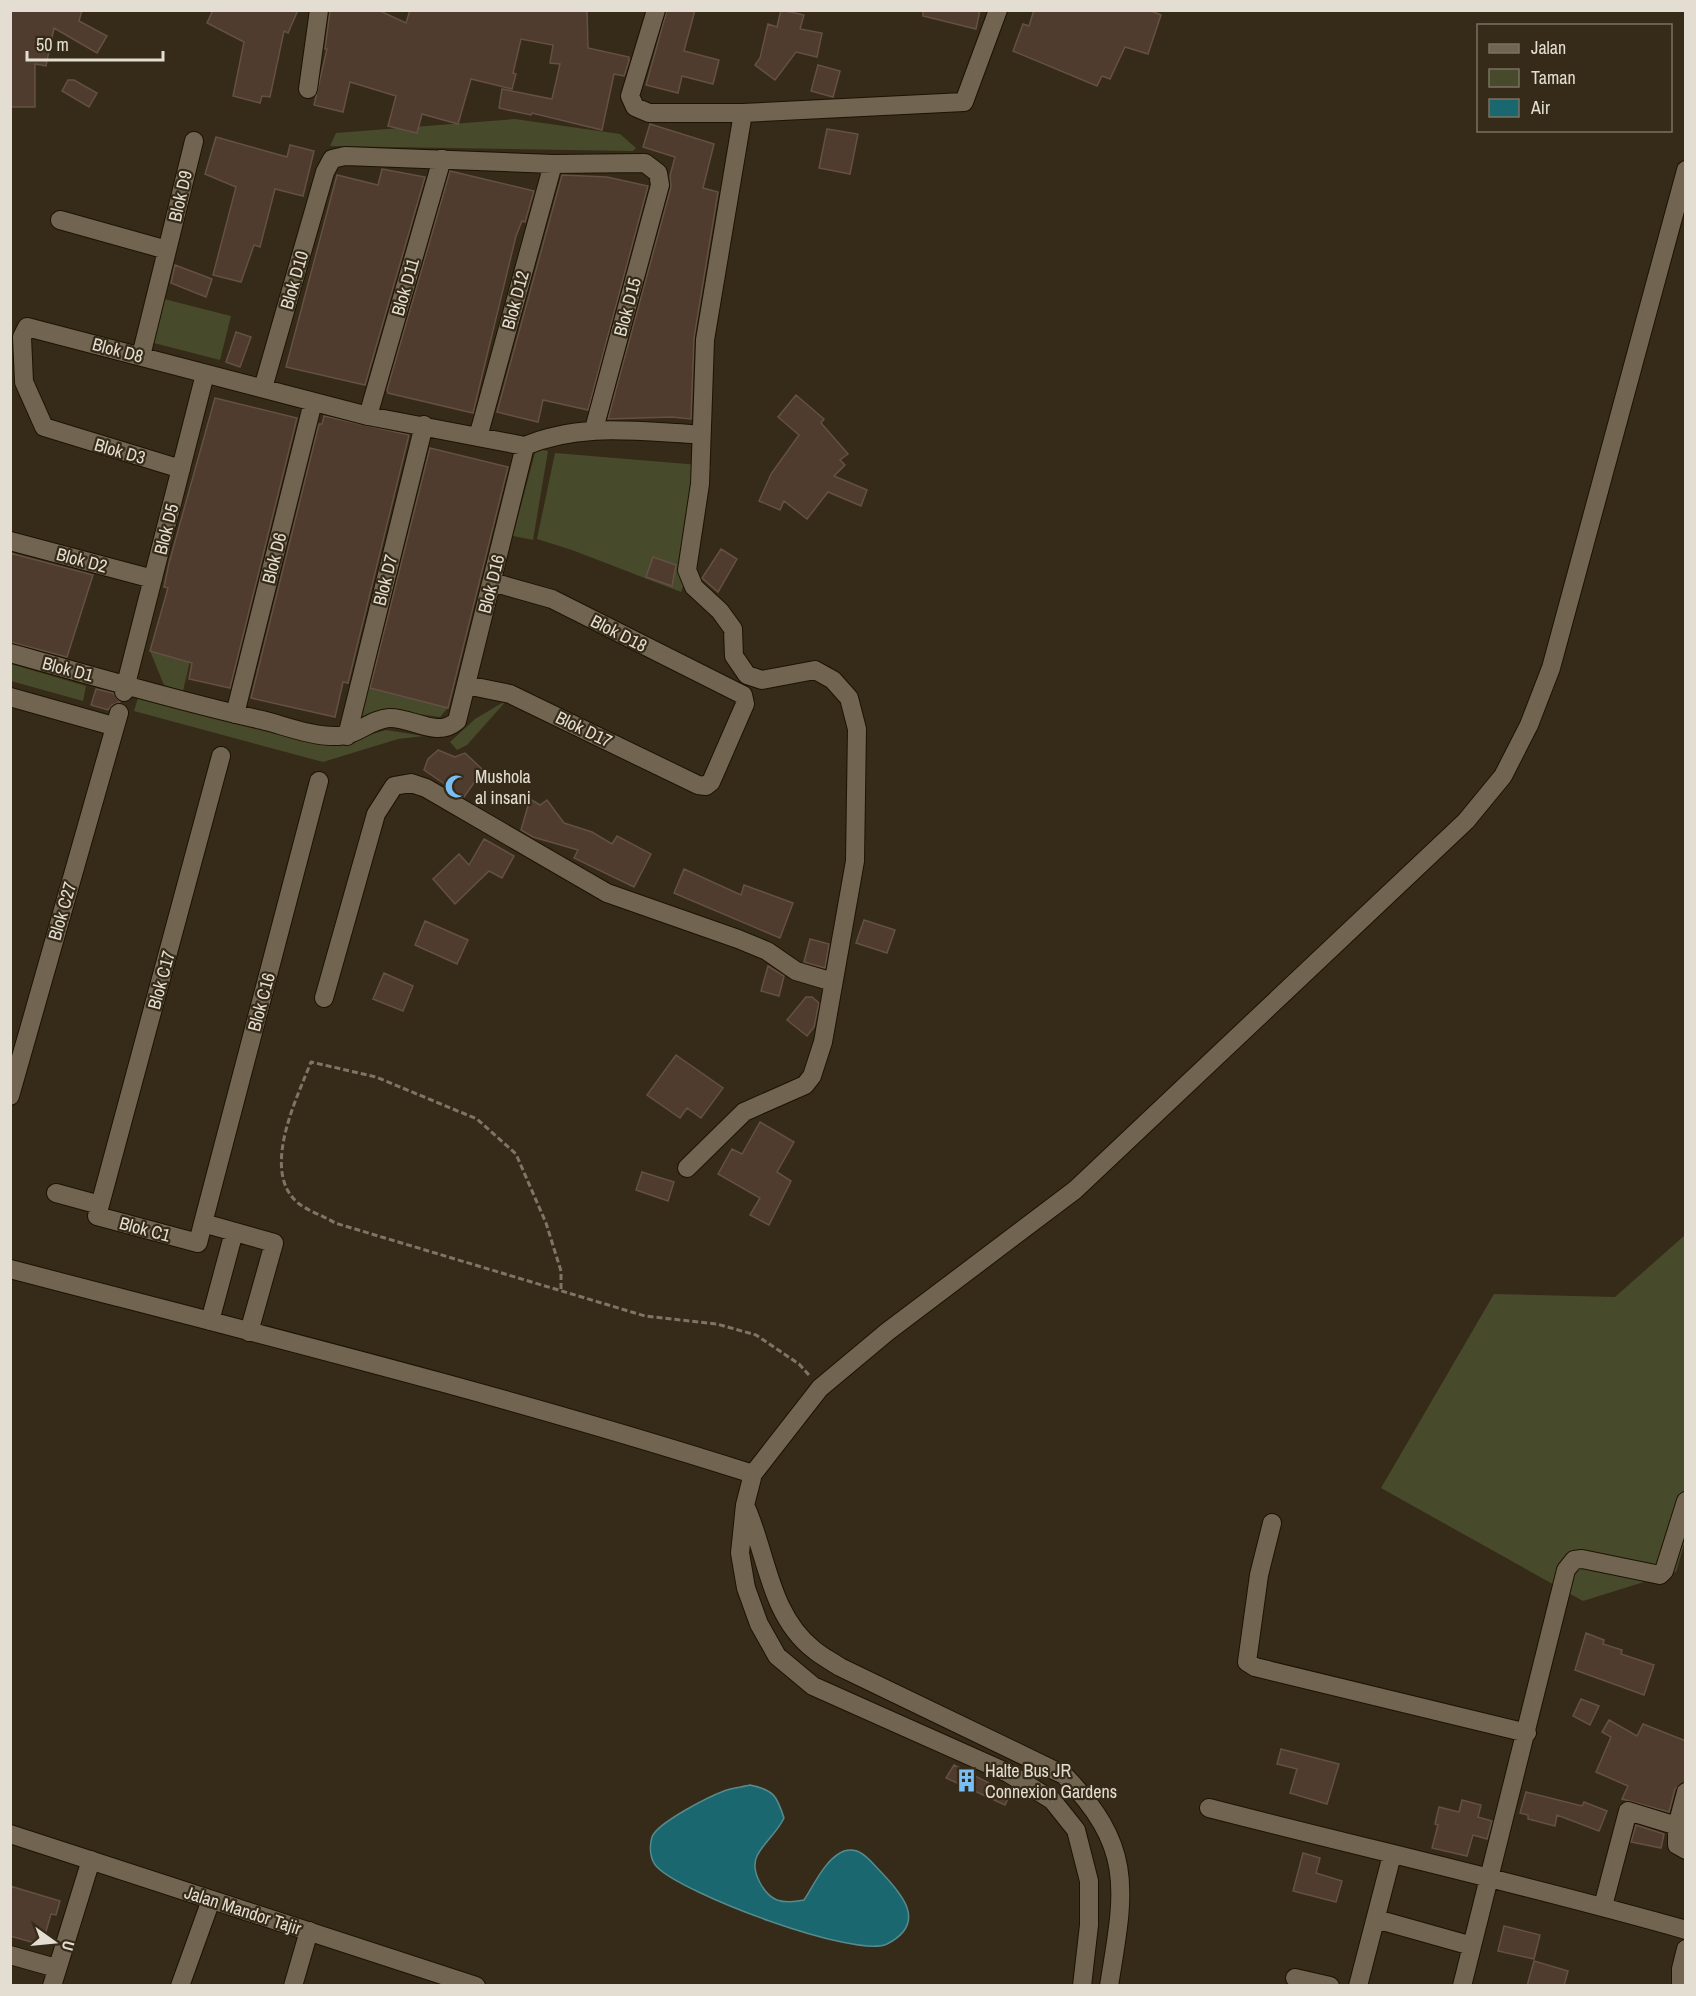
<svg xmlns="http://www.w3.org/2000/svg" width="1696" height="1996" font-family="'Archivo Narrow',sans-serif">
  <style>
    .green { fill: #484a2c }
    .water { fill: #1b676f; stroke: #578a8d; stroke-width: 1.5 }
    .building { fill: #4f3c2f; stroke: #645143; stroke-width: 1.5 }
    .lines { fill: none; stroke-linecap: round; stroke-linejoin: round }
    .minor-casing { stroke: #1d1303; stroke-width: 20 }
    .tertiary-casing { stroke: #1d1303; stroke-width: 20 }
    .path { stroke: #7e7566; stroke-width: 3; stroke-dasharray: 6 3; stroke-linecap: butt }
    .minor { stroke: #716551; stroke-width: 18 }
    .tertiary { stroke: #716551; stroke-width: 18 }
    .labels { text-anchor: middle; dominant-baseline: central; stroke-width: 4.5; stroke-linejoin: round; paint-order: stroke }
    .street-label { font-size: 18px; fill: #e4ddd2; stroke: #352b18 }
    .poi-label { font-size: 18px; fill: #e4ddd2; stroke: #352b18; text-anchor: start }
  </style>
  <rect width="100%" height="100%" fill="#352b18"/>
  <path class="green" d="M 515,119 L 620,134 L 636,148 L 633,151 L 330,146 L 336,133 Z
    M 164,299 L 231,316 L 220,360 L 154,343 Z
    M 536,449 L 548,451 L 533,540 L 513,536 Z
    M 555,453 L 711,466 L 699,543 L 681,592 L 572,550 L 537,539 Z
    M 150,651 L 190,661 L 183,691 L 164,685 Z
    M 11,664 L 86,686 L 83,701 L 11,681 Z
    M 366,687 L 448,708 L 440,717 L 391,710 L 358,718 Z
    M 138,698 L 330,746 L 386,730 L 424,736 L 398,739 L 323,762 L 134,711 Z
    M 507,700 L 467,745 L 457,750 L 450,742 L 475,719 Z
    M 1685,1235 L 1686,1538 L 1676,1572 L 1583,1601 L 1381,1488 L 1494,1294 L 1615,1297 Z"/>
  <path class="water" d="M 750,1785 C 774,1790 777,1796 784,1818 C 777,1833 764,1842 757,1856 C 750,1870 763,1894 777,1900 C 786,1903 795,1902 804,1900 C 814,1885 824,1862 840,1853 C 846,1849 855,1849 861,1853 C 868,1857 875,1866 881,1872 C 902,1894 928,1923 887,1944 C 856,1959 683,1894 657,1867 C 650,1860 649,1847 652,1837 C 657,1823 708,1797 724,1791 C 732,1788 742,1787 750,1785 Z"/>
  <path class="building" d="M 10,10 L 82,10 L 79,21 L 107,36 L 97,53 L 54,28 L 46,66 L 35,64 L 35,107 L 10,107 Z
    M 213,10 L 298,10 L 288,33 L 284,31 L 270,97 L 262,96 L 260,103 L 233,96 L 244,42 L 207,23 Z
    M 330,10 L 378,10 L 406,23 L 410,10 L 587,10 L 588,48 L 629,57 L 629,61 L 624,76 L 614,74 L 602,130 L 532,113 L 531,115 L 499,108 L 502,89 L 552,99 L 560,64 L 550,63 L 553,45 L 521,39 L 513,73 L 516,74 L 512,89 L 471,79 L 458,124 L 422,114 L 417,133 L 388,126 L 396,96 L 350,82 L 343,112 L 314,105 L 327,49 L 325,49 Z
    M 667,10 L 695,10 L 684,51 L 719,60 L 713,84 L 682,76 L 678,93 L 646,85 Z
    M 781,10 L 804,15 L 800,29 L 822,33 L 817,57 L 796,52 L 775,80 L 755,65 L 760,58 L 768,24 L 777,27 Z
    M 923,10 L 980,10 L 976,29 L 923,16 Z
    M 1034,10 L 1149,10 L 1161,15 L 1148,54 L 1125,47 L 1110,79 L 1102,76 L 1097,86 L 1013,51 L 1023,24 L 1029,26 Z
    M 818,65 L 840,71 L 833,97 L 811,91 Z
    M 68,80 L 74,80 L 97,93 L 89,107 L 62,91 Z
    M 650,124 L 714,144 L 703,188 L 718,192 L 694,338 L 691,419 L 672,417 L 608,419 L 671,187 L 670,176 L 675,157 L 643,147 Z
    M 827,129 L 858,134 L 850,174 L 819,168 Z
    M 216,137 L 287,157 L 290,145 L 314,151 L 303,196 L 275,189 L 260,247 L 254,245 L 241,282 L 213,275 L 236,187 L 205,174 Z
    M 382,169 L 425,177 L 365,385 L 286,367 L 337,175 L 378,185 Z
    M 450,171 L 534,191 L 525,222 L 522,221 L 516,236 L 473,413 L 388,393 L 387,390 Z
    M 562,175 L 607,177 L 648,186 L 588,410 L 543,400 L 538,422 L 497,412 Z
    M 175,265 L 212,279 L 206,297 L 171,283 Z
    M 236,332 L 251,337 L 240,367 L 226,362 Z
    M 796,395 L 824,419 L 821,423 L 848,454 L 840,460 L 845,465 L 834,476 L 867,490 L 861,506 L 828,492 L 807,519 L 784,501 L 780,510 L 759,501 L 771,474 L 799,435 L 778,417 Z
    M 215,398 L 297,418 L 230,688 L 189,679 L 192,663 L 150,651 L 168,588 L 164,587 L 169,563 Z
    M 324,416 L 409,435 L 348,683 L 343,682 L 335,717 L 251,698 L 319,424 L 322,424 Z
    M 430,448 L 508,467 L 448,708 L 370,688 Z
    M 721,549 L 737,559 L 718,592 L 702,578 Z
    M 10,553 L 93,575 L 67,657 L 10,642 Z
    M 653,557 L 676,565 L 672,586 L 646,577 Z
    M 96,689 L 113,693 L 120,702 L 112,705 L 108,710 L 91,705 Z
    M 438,750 L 455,757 L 465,753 L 483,770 L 464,797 L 424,770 L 428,759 Z
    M 530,799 L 540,805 L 547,800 L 564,823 L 592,832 L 612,844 L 617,836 L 651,854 L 634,887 L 574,858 L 578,850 L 533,837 L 521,830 Z
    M 484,839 L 514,856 L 502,878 L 489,871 L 455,904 L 433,879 L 459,854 L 469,865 Z
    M 684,869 L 741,895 L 744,885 L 793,903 L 780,938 L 674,893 Z
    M 864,920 L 895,930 L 887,953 L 856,943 Z
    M 425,921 L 468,940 L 457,964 L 415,945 Z
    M 810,939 L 829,944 L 825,968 L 804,962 Z
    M 768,966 L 784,976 L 779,996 L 761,991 Z
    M 384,973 L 413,986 L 403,1011 L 373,999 Z
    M 806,997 L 812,997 L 819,1003 L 814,1027 L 807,1036 L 787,1020 Z
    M 676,1055 L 723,1088 L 701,1118 L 687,1108 L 680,1118 L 647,1095 Z
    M 760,1122 L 794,1142 L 777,1172 L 791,1181 L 769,1225 L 750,1215 L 760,1198 L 718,1174 L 732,1149 L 742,1154 Z
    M 642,1172 L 674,1182 L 668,1201 L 636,1190 Z
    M 1586,1633 L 1604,1640 L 1603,1644 L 1622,1650 L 1621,1654 L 1654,1665 L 1644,1695 L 1575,1670 Z
    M 1581,1699 L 1599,1706 L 1590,1725 L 1573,1716 Z
    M 1609,1720 L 1637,1736 L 1643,1724 L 1686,1741 L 1686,1781 L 1675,1789 L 1669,1812 L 1622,1799 L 1628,1786 L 1596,1772 L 1611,1737 L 1602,1732 Z
    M 1281,1749 L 1339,1764 L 1327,1804 L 1290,1793 L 1297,1769 L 1277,1764 Z
    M 954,1765 L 1010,1794 L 1005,1805 L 946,1778 Z
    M 1526,1792 L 1582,1806 L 1584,1802 L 1607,1811 L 1599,1831 L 1557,1815 L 1555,1826 L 1528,1819 L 1528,1815 L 1520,1813 Z
    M 1462,1800 L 1481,1805 L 1478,1817 L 1492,1821 L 1487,1839 L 1473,1835 L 1467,1856 L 1432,1848 L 1438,1825 L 1435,1824 L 1439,1807 L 1459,1812 Z
    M 1636,1825 L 1664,1834 L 1661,1848 L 1631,1842 Z
    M 1303,1853 L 1320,1858 L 1316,1873 L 1342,1881 L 1336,1902 L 1293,1891 Z
    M 10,1886 L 60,1901 L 56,1915 L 51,1914 L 42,1945 L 10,1936 Z
    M 1504,1926 L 1540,1935 L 1534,1959 L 1498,1951 Z
    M 1534,1961 L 1568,1971 L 1564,1986 L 1527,1986 Z"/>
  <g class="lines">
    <defs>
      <path id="minor" d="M 656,10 L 630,96 L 635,107 L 649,113 L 743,113 L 964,102 L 998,10
        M 308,89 L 319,10
        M 60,220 L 167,250
        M 141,356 L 194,141
        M 263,388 L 325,172 L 332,159 L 345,156 L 553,164 L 645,163 L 658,173 L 660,185 L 594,429
        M 368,416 L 442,159
        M 478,437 L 553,164
        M 181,469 L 44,427 L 24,382 L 22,337 L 27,327 L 368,416 L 525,446 C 578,423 635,431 691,434
        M 10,541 L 153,579
        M 10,653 C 94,676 177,701 262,720 C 286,726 313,737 338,736 C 356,736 371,719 389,718 C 413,717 436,739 457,721 L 525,446
        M 466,685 L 510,694 L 698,785 L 706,786 L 711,782 L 745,704 L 743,695 L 552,599 L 492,582
        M 124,692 L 205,374
        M 10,697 L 113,726
        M 235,714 L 313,402
        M 347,736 L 424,425
        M 324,998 L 376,814 L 394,786 L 411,783 L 426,788 L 607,893 L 738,939 L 767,951 L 796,971 L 833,982
        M 10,1096 L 119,713
        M 687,1168 L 744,1112 L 805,1085 L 812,1076 L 823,1042 L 855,861 L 857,729 L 849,698 L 833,680 L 815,670 L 762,680 L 747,675 L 734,656 L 733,629 L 720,611 L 694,587 L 687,570 L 700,484 L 705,340 L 743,113
        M 56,1193 L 100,1205 L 97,1216 L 198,1243 L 203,1223 L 274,1243 L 249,1332
        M 100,1205 L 221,756
        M 203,1223 L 319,781
        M 10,1269 C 259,1334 509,1396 753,1474
        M 210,1321 L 234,1232
        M 745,1505 C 767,1553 769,1614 813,1649 C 821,1656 831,1661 840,1667 L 1064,1775 C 1136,1849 1124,1892 1109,1986
        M 1272,1523 L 1259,1575 L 1247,1662 L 1255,1667 L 1527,1733
        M 1686,1792 L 1677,1826 L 1677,1845 L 1686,1850
        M 1209,1808 C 1368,1849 1528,1885 1686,1930
        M 1603,1906 L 1628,1811 L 1677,1826
        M 1376,1919 L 1472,1946
        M 10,1955 L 56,1968
        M 1295,1978 L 1330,1986
        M 52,1986 L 91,1860
        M 180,1986 L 211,1900
        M 293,1986 L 309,1931
        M 1082,1986 L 1089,1925 L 1089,1881 L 1076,1830 L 1052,1800 L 1008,1773 L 813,1686 L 777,1656 L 759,1624 L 746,1588 L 740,1553 L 745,1505 L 753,1474 L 820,1388 L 887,1332 L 1075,1190 L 1466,821 L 1503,776 L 1529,725 L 1551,668 L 1686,170
        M 1358,1986 L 1392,1855
        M 1462,1986 L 1566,1570 L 1574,1560 L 1582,1559 L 1660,1575 L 1664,1571 L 1686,1501
        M 1681,1986 L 1681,1969 L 1686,1949"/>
      <path id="tertiary" d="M 10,1834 L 476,1986"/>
    </defs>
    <use href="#minor" class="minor-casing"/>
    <use href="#tertiary" class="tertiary-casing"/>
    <path class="path" d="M 561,1289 L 561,1271 L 546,1223 L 516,1154 L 477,1119 L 376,1077 L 311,1062 C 297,1098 260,1171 298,1203 C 308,1211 324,1216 335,1223 L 645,1316 L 717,1324 L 756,1335 L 799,1364 L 809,1375"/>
    <use href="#minor" class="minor"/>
    <use href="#tertiary" class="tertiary"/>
  </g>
  <defs>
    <symbol id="mosque-bare" viewBox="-9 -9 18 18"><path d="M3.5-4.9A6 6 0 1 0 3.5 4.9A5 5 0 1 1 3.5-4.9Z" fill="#78bff7" stroke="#352b18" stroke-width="2.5" paint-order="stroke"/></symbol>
    <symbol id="building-bare" viewBox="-9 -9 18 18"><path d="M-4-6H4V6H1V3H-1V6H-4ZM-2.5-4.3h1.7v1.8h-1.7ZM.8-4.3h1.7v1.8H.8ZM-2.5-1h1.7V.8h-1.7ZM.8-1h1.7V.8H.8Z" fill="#78bff7" stroke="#352b18" stroke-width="2.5" paint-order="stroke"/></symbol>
  </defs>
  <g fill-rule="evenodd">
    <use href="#mosque-bare" x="440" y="770" width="33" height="33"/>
    <use href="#building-bare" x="950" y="1764" width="33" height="33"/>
  </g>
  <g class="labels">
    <g class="street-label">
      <text transform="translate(180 196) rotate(-77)">Blok D9</text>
      <text transform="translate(294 280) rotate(-74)">Blok D10</text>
      <text transform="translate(405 287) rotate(-74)">Blok D11</text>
      <text transform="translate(515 300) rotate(-75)">Blok D12</text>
      <text transform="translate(627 307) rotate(-75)">Blok D15</text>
      <text transform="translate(118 350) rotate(15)">Blok D8</text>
      <text transform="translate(120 451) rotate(16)">Blok D3</text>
      <text transform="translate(166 529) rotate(-76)">Blok D5</text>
      <text transform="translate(274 558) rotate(-76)">Blok D6</text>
      <text transform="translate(82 560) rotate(15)">Blok D2</text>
      <text transform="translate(385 580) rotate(-76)">Blok D7</text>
      <text transform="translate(491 584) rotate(-76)">Blok D16</text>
      <text transform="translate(619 633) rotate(27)">Blok D18</text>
      <text transform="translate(68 669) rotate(15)">Blok D1</text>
      <text transform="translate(584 729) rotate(26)">Blok D17</text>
      <text transform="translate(62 911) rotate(-74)">Blok C27</text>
      <text transform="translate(161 980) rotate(-75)">Blok C17</text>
      <text transform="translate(261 1002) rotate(-75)">Blok C16</text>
      <text transform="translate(145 1229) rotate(15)">Blok C1</text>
      <text transform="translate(243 1910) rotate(18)">Jalan Mandor Tajir</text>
    </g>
    <g class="poi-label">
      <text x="475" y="776">Mushola<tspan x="475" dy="21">al insani</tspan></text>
      <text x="985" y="1770">Halte Bus JR<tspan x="985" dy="21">Connexion Gardens</tspan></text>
    </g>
  </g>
  <rect width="1696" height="1996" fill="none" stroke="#e4ddd2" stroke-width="24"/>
  <rect x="1477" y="24" width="195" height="108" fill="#352b18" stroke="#7b7262" stroke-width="1.5"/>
  <rect x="1489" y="44" width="30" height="9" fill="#716551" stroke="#7b7262" stroke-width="1.5"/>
  <text x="1531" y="54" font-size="18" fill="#e4ddd2">Jalan</text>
  <rect x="1489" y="69" width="30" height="18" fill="#484a2c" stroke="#7b7262" stroke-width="1.5"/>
  <text x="1531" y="84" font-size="18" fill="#e4ddd2">Taman</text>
  <rect x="1489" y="99" width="30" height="18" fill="#1b676f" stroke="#7b7262" stroke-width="1.5"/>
  <text x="1531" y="114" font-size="18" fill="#e4ddd2">Air</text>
  <g transform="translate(54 1942) rotate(105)" stroke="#352b18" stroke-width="4.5" paint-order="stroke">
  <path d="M0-4.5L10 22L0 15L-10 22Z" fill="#e4ddd2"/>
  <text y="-9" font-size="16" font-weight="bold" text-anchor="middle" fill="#e4ddd2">U</text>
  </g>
  <path d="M27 51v9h136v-9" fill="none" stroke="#e4ddd2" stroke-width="3"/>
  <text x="36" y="51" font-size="18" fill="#e4ddd2" stroke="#352b18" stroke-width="4.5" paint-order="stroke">50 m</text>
</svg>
